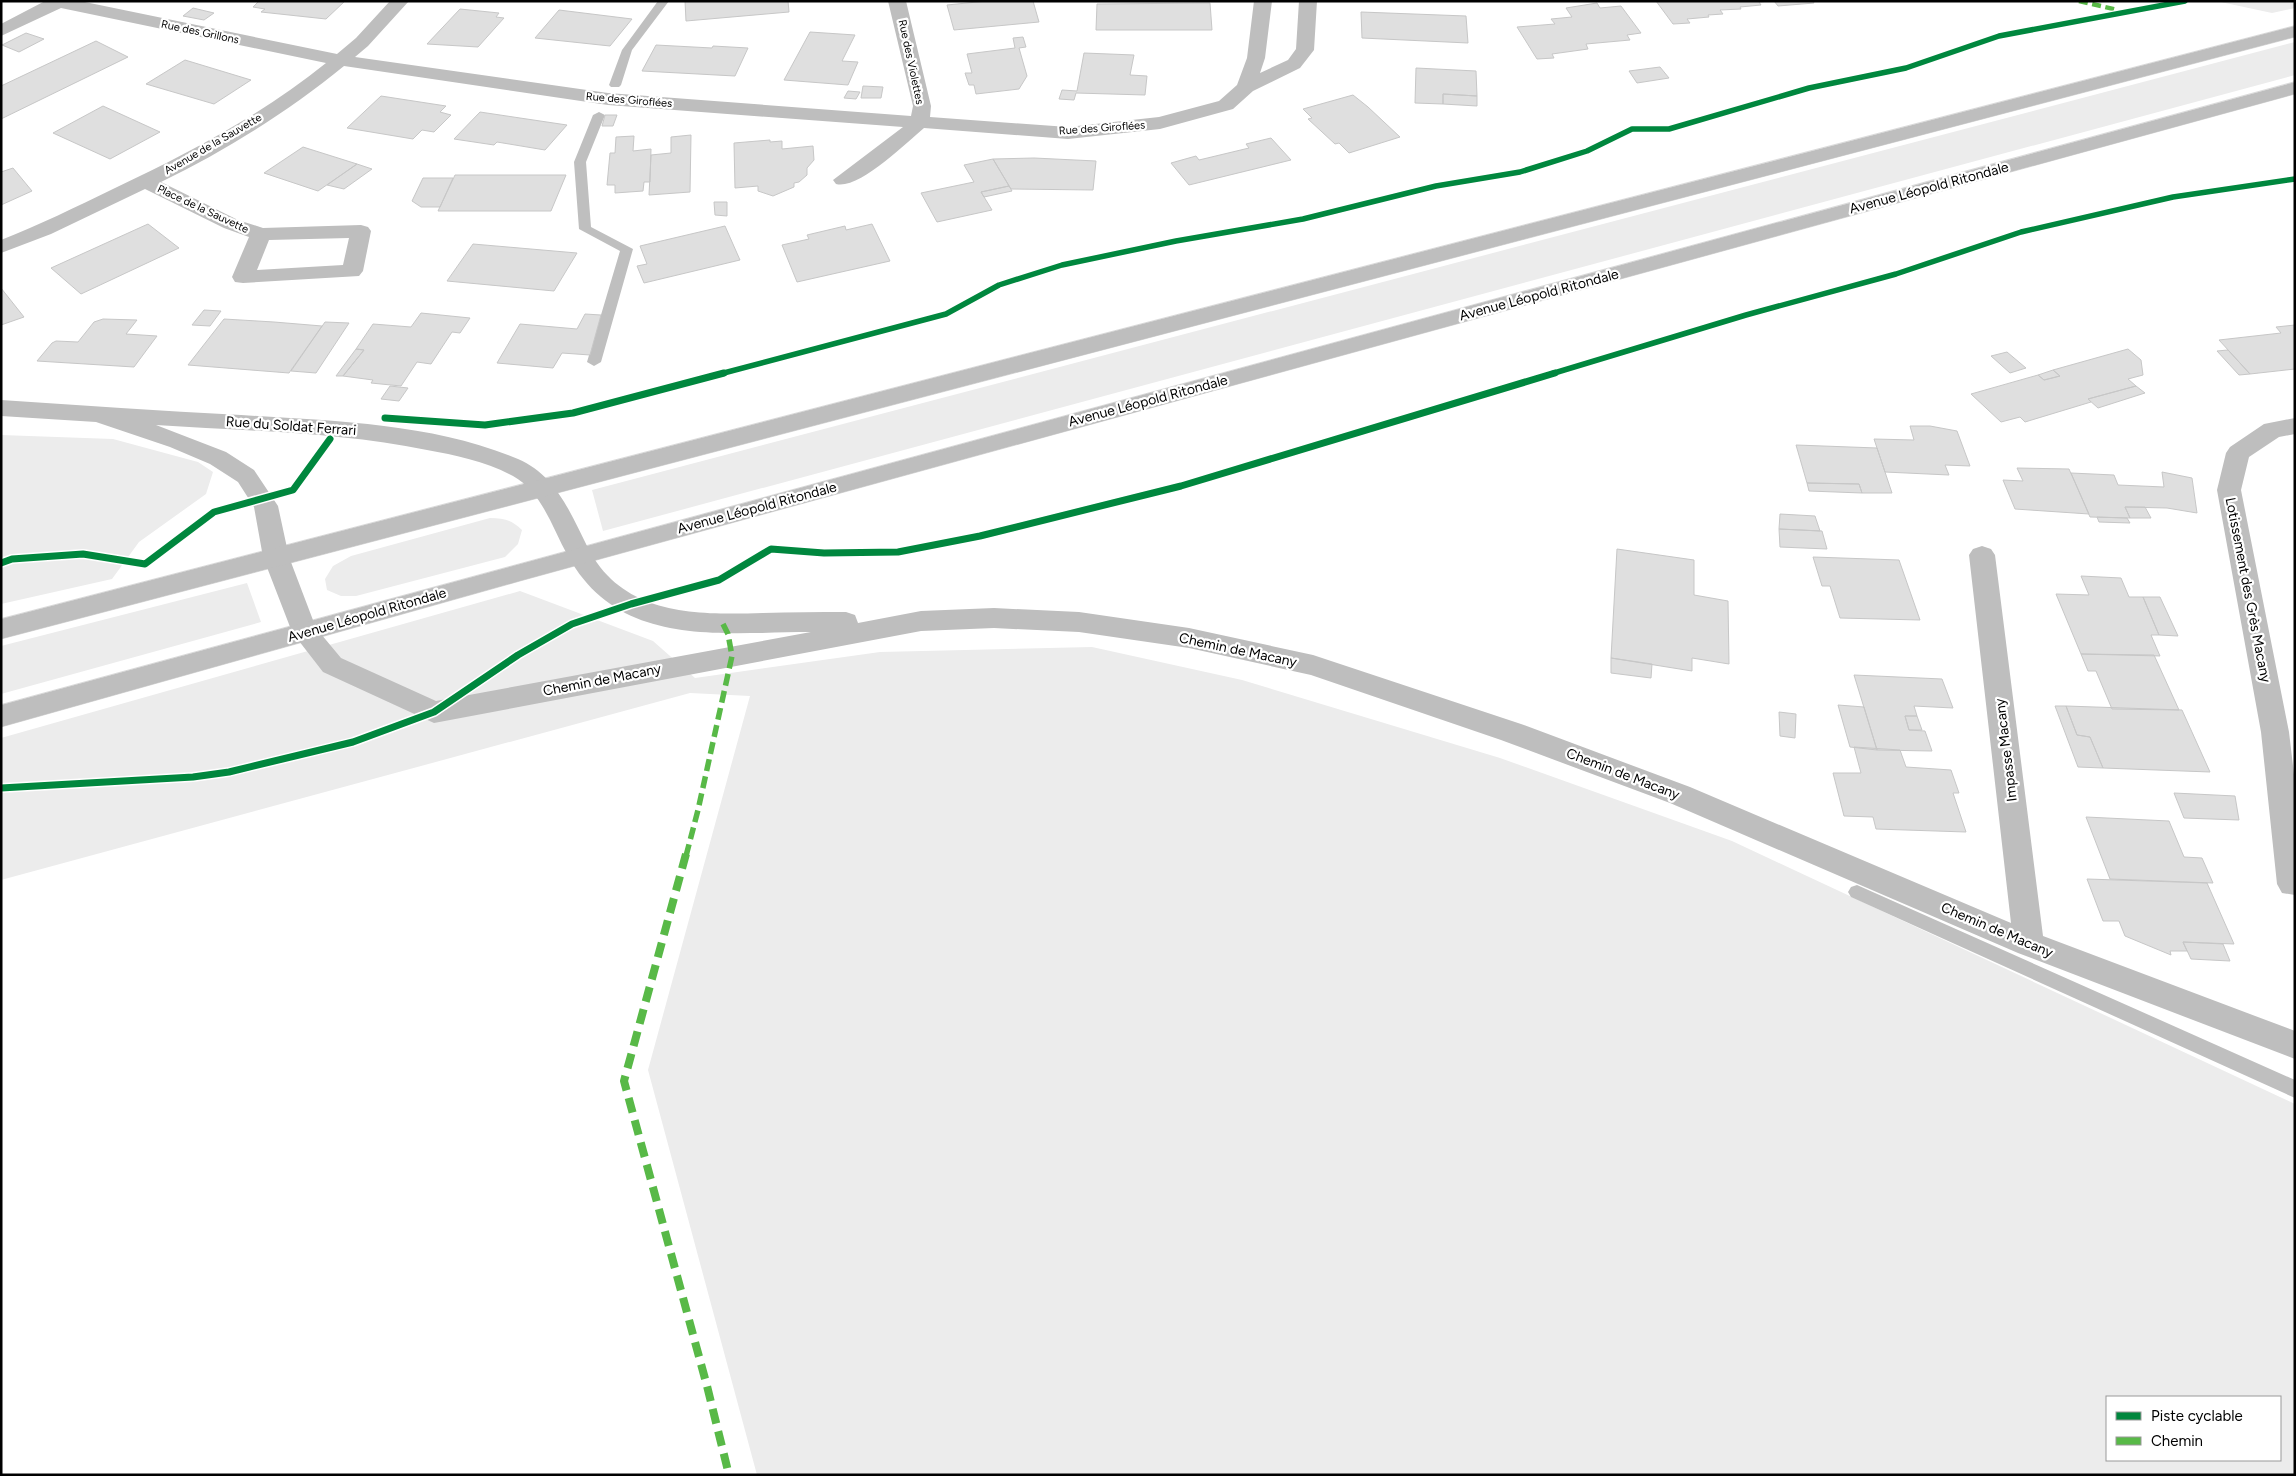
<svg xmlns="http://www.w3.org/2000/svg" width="2296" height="1476" viewBox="0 0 2296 1476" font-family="Figtree,sans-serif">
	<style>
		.green { fill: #ececec; fill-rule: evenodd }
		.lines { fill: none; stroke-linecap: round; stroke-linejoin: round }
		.stream { fill: #bfbfbf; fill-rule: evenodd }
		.building { fill: #dfdfdf; stroke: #c7c7c7 }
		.highway-casing { stroke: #dbdbdb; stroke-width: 1 }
		.minor { fill: #bebebe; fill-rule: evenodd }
		.highway { fill: #bebebe; fill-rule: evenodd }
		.quiet-far2 { stroke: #58b947; stroke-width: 4.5; stroke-dasharray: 9 4.5; stroke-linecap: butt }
		.quiet-far1 { stroke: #58b947; stroke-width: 5.5; stroke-dasharray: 12 5.5; stroke-linecap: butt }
		.quiet { stroke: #58b947; stroke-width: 8; stroke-dasharray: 15 8; stroke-linecap: butt }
		.cycleway-far1-casing { stroke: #fff; stroke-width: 8 }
		.cycleway-casing { stroke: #fff; stroke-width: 10 }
		.cycleway-far1 { stroke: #00873e; stroke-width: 5.5 }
		.cycleway { stroke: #00873e; stroke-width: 7 }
		.labels { text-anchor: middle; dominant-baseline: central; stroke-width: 4.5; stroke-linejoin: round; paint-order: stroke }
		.far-street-label { font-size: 11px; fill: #000; stroke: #fff }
		.street-label { font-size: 14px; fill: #000; stroke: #fff }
	</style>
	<rect width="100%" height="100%" fill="#fff"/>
	<path class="green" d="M2216 1H2295V8L2272 13Z
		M2295 42V75L603 531 592 490Z
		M1 435 113 439 198 462 213 472 206 494 139 542 112 579 1 604Z
		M490 518C504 518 512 520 522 530L518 544 505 557 356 596H341L327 590 325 579 333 566 351 556Z
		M247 583 261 622 1 694V646Z
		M520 591 653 641 695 678 880 652 1092 647 1242 680 1500 758 1732 841 2295 1104V1475H757L648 1070 750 696 690 693 1 880V738ZM2107 1397H2280V1460H2107Z"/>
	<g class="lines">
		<path class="stream" d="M658 1H669L632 50 621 85 619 87H611L609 85 622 50Z
			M599 112 605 115 586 162 591 227 633 249 601 362 594 366 587 362 620 251 579 229 574 162 593 115Z
			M1857 885 2295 1080V1098L1851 897 1848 892 1851 887Z"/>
	</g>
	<path class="building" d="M259 1H345L326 19 261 12 265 9 253 7Z
		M685 1H788L789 12 686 21Z
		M987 1H1033L1039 22 954 30 947 5Z
		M1656 1H1770L1759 2 1761 5 1740 7 1741 9 1720 10 1723 14 1708 15 1709 17 1687 19 1690 23 1673 24Z
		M1774 1H1813L1814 3 1778 6Z
		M1210 3 1212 30H1096L1097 4Z
		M1597 3 1600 8 1621 6 1641 33 1627 35 1630 40 1586 44 1588 49 1552 54 1554 58 1537 59 1517 27 1555 24 1551 19 1572 17 1566 8Z
		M193 8 214 13 204 20 183 16Z
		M460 9 499 13 496 17 504 18 478 47 427 44Z
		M559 10 632 19 610 46 535 38Z
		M1361 12 1466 16 1468 43 1362 38Z
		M810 32 855 35 842 61 858 62 848 85 784 80Z
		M26 33 44 39 19 52 2 45Z
		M1023 37 1026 47 1019 48 1027 76 1019 89 976 94 974 85H969L965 73H972L967 54 1015 48 1013 38Z
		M96 41 128 57 1 119V86Z
		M656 45 712 48 713 46 748 48 735 76 642 71Z
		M1084 53 1134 55 1130 75 1147 76 1145 95 1076 93 1074 100 1059 99 1062 90 1077 91Z
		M185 60 251 80 214 104 146 84Z
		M1660 67 1669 78 1637 83 1629 71Z
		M1416 68 1476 71 1477 96 1443 94V104L1415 103Z
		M863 86 883 87 881 98H861Z
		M848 91 860 92 856 99 844 98Z
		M1443 94 1477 96V106L1443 104Z
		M1353 95 1368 107 1400 137 1349 153 1339 143 1335 144 1308 119 1312 118 1303 109Z
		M381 96 446 106 440 112 451 115 434 132 422 130 413 139 347 128Z
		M103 106 160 132 110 159 53 133Z
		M480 112 520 118 567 125 545 150 497 142 494 145 454 139Z
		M605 115H617L613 126H602Z
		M691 135 690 192 649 195 651 155 671 153V137Z
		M634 136 633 151 651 149 650 182H644L643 191 615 193V185H607L610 153H615L616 137Z
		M1271 138 1291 160 1189 185 1171 163 1196 156 1199 160 1249 148 1246 144Z
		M770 140V142L782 141V149L813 146 814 160 807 168V175L799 182 794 183V187L773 196 758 191V186L735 188 734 143Z
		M303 147 357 164 318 191 264 173Z
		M1034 158 1096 161 1093 190 1011 189 993 159Z
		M993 159 1009 186 981 192 992 210 937 222 921 193 974 182 964 165Z
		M357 164 372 169 344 189 327 185Z
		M13 168 32 191 1 205V172Z
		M455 175H566L551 211H438Z
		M423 178H453L440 207H421L412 201Z
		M1009 186 1012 191 984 197 981 192Z
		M714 202H727V216L715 215Z
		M148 224 179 248 81 294 51 268Z
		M872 224 890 261 797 282 782 245 809 239 807 235 845 226 846 230Z
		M725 226 740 260 644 283 637 266 647 264 640 246Z
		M473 244 577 253 554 291 447 281Z
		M1 288 24 317 1 325Z
		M204 310 221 311 210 326 192 325Z
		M421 313 470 318 460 333 452 332 431 364 417 362 401 386 371 383 373 380 343 376 364 350 356 349 373 324 411 327Z
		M585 314 601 315 590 355 562 353 553 368 497 363 520 324 577 329Z
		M103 319 137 320 126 334 157 336 134 367 37 361 52 343 56 341 78 342 94 322Z
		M224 319 274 322 322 326 289 373 188 365Z
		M325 322 349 323 316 373 291 371Z
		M2295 325V369L2250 374 2219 340 2281 333 2276 327Z
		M356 349 364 350 343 376H336Z
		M2128 349 2141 360 2143 375 2128 379 2136 386 2088 399 2091 402 2025 422 2020 417 2001 422 1971 394 2038 375 2044 380 2060 376 2053 370Z
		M2228 350 2250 374 2239 375 2217 351Z
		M2007 352 2026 368 2010 373 1991 356Z
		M2053 370 2060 376 2044 380 2038 375Z
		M390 386 408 388 399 401 381 399Z
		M2136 386 2145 393 2098 408 2088 399Z
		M1910 426H1930L1957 431 1970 466 1945 465 1949 475 1885 472 1874 439 1914 440Z
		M1796 445 1877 448 1892 493H1862L1859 484 1807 483Z
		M2017 468 2069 469 2089 514 2015 509 2003 480 2023 481Z
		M2162 472 2192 478 2197 513 2167 508 2125 507 2130 518 2090 517 2071 473 2114 475 2118 485 2164 487Z
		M1807 483 1859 484 1862 493 1809 491Z
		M2125 507H2145L2151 518H2130Z
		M1780 514 1815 516 1820 531 1779 529Z
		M2097 517 2127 518 2130 523 2099 522Z
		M1779 529 1822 531 1827 549 1780 547Z
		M1617 549 1694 560V595L1728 601 1729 664 1692 658V671L1611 658Z
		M1813 557 1899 560 1920 620 1840 618 1830 586H1822Z
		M2081 576 2121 578 2129 597H2143L2159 635H2151L2160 656 2081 654 2056 594 2089 595Z
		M2143 597H2160L2178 636 2159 635Z
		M2081 654 2154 655 2179 710 2112 709 2096 671H2088Z
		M1611 658 1652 664 1651 678 1611 673Z
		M1854 675 1942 679 1953 708 1914 706 1917 716H1905L1909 730 1925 731 1932 751 1877 750Z
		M1838 705 1864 707 1877 750 1850 747Z
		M2055 706H2066L2077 735 2090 737 2103 768 2078 767Z
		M2066 706 2182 710 2210 772 2103 768 2090 737 2077 735Z
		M1779 712 1796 714 1795 738 1780 736Z
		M1905 716H1917L1922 730H1909Z
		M1854 747 1900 750 1906 767 1951 770 1959 793H1953L1966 832 1876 829 1873 817 1844 816 1833 773H1861Z
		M2174 793 2235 796 2239 820 2184 818Z
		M2086 817 2169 821 2184 857 2202 858 2213 883 2110 879Z
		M2087 879 2207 883 2234 944 2183 942 2187 951H2170L2171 955 2125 936 2119 921H2103Z
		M2183 942 2223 944 2230 961 2191 959Z"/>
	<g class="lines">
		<g class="highway-casing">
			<path id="highway" d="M2295 26V37L1 639V619Z
				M2295 82V94L520 581 1 727V705Z"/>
		</g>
		<path class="minor" d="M45 1H80L337 54 356 38 390 1H409L368 46 355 57 608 93 911 116 913 106 888 1H906L931 106 930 117 1068 127 1159 117 1219 101 1237 85 1247 58 1254 1H1272L1265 58 1260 73 1288 60 1296 49 1299 1H1317L1314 50 1300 68 1253 91 1233 109 1160 129 1068 139 924 128C906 143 859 190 836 184L833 180 903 127 608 105 344 66C289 111 225 151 161 182L238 220 263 228 361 225 368 227 371 231 363 271 359 276 243 283 235 282 232 277 249 237 224 228 145 189 51 234 1 253V240C39 225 76 207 113 189 187 154 262 115 326 63L61 8 1 36V24ZM349 238 343 265 257 270 269 240Z
			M1 400C81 405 161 411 241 415 333 421 432 423 518 459 556 475 571 514 588 548 623 616 697 615 763 613 791 612 818 612 846 612L855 615 858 623 921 611 994 608 1079 612 1189 628 1313 655 1521 724 1690 787 2011 923 1969 555 1973 549 1982 546 1991 549 1995 555 2043 936 2295 1031V1059L2018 953 1670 803 1501 740 1311 675 1189 648 1079 632 994 628 921 631 434 723 323 672 292 632 263 557 254 507 238 482 210 464 170 447 96 422 1 416ZM156 425C246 431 338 432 427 450 456 455 487 462 513 476 543 493 552 528 568 556 619 649 722 632 811 632L436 701 341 658 316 628 289 557 278 506 254 470 226 452Z
			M2295 418V434L2279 437 2249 457 2241 490 2289 732 2295 783V895L2282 893 2277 884 2261 732 2217 490 2226 453 2230 447 2264 424Z"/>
		<use href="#highway" class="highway"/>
		<path class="quiet-far2" d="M2079 1 2118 10"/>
		<path class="quiet-far1" d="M686 856 698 810 732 656 728 634 723 624"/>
		<path class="quiet" d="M686 854 624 1081 707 1386 729 1475"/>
		<g class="cycleway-far1-casing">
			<path id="cycleway-far1" d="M720 374 946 314 999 285 1062 265 1176 241 1303 219 1436 186 1520 172 1587 151 1632 129H1669L1809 88 1906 68 1999 36 2185 1
				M1551 374 1746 315 1896 274 2021 232 2173 197 2295 179"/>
		</g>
		<g class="cycleway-casing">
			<path id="cycleway" d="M385 418 485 425 573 413 724 373
				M1 563 12 559 83 554 145 564 214 512 293 490 330 439
				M1 788 193 777 229 772 353 742 434 712 518 655 572 624 631 604 719 580 771 549 824 553 898 552 980 536 1181 486 1555 373"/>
		</g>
		<use href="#cycleway-far1" class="cycleway-far1"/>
		<use href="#cycleway" class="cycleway"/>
	</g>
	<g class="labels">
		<g class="far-street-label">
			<text transform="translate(200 32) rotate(12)">Rue des Grillons</text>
			<text transform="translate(911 62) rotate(78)">Rue des Violettes</text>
			<text transform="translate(629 100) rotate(5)">Rue des Giroflées</text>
			<text transform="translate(1102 128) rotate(-4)">Rue des Giroflées</text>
			<text transform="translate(213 144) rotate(-30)">Avenue de la Sauvette</text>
			<text transform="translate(203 209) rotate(25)">Place de la Sauvette</text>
		</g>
		<g class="street-label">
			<text transform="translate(1929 188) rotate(-15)">Avenue Léopold Ritondale</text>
			<text transform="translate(1539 295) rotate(-15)">Avenue Léopold Ritondale</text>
			<text transform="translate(1148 401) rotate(-15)">Avenue Léopold Ritondale</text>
			<text transform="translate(291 426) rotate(4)">Rue du Soldat Ferrari</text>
			<text transform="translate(757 508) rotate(-15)">Avenue Léopold Ritondale</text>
			<text transform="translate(2248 590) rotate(79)">Lotissement des Grès Macany</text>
			<text transform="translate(367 615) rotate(-16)">Avenue Léopold Ritondale</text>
			<text transform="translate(1238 650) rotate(12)">Chemin de Macany</text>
			<text transform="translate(602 680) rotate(-11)">Chemin de Macany</text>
			<text transform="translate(2006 750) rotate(-97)">Impasse Macany</text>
			<text transform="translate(1623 774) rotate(21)">Chemin de Macany</text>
			<text transform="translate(1997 930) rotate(23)">Chemin de Macany</text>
		</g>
	</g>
	<rect width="2296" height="1476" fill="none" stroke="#000000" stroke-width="5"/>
	<rect x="2106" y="1396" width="175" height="65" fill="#ffffff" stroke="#999999"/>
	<rect x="2116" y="1412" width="25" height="8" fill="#00873e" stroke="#999999"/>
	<text x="2151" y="1421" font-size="15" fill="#000000">Piste cyclable</text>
	<rect x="2116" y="1437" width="25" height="8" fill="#58b947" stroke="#999999"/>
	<text x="2151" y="1446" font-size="15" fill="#000000">Chemin</text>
</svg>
